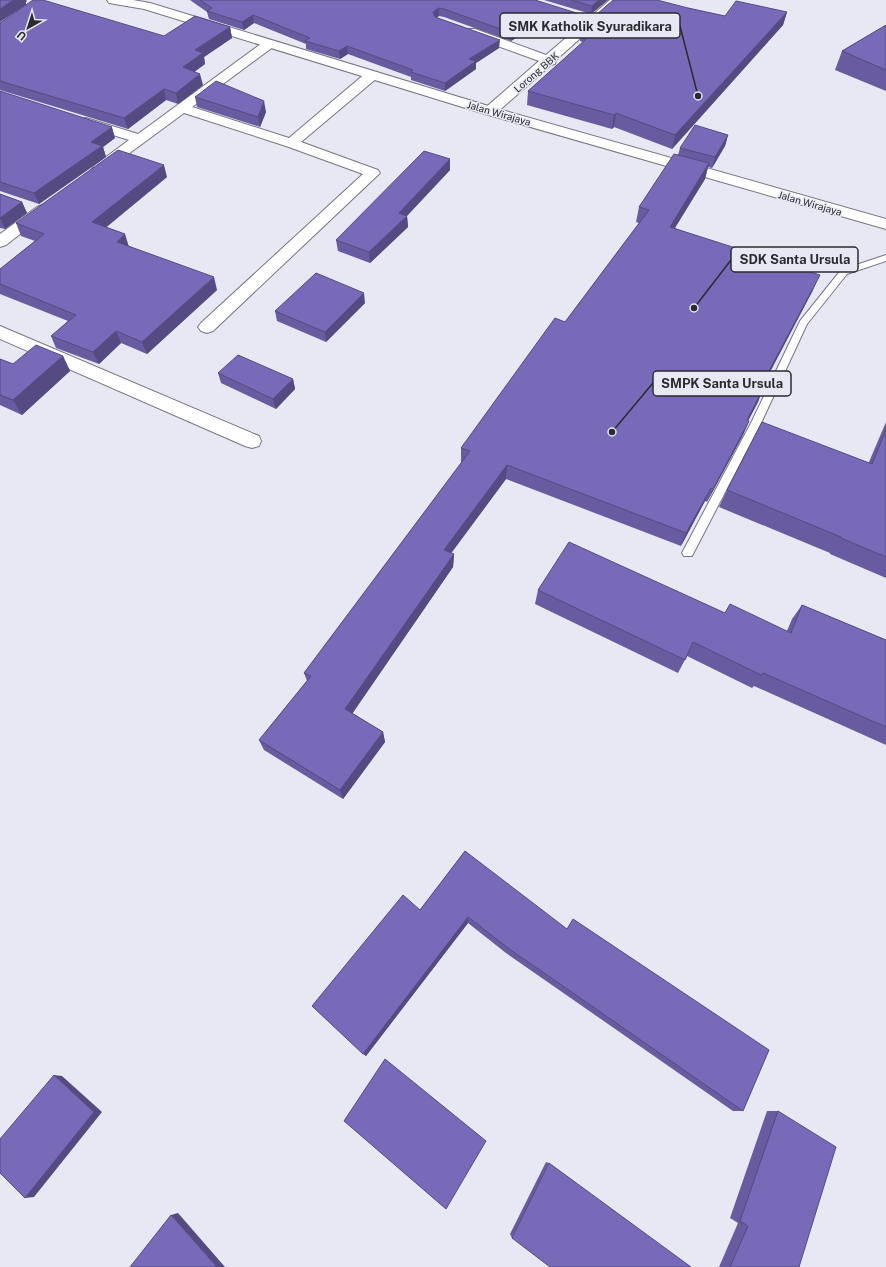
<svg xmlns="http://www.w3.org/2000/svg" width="886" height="1267" viewBox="0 0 886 1267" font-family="'Public Sans',sans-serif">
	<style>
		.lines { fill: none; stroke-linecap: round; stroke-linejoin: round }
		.service-casing { stroke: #757680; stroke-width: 2 }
		.minor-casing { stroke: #757680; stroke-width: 2 }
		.tertiary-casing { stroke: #757680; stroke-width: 2 }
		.service { fill: #fff; fill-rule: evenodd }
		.minor { fill: #fff; fill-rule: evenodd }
		.tertiary { fill: #fff; fill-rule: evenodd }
		.wall { fill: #685b9f }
		.shaded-wall { fill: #554a82 }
		.building { fill: #796ab9; stroke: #554a82 }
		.labels { text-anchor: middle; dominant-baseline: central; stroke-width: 3; stroke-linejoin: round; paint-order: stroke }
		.far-street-label { font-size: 10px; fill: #2a2b2f; stroke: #e7e8f4 }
		.leader { fill: none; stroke: #2a2b2f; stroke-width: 1.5 }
		.callout-dot { fill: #2a2b2f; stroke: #e7e8f4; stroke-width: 1.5 }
		.callout { fill: #e7e8f4; stroke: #2a2b2f; stroke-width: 1.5 }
		.callout-label { font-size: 13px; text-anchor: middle; font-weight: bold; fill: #2a2b2f }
	</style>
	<rect width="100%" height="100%" fill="#e7e8f4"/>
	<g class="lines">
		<g class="service-casing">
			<path id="service" d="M886 255V261L847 274 807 324 762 421 692 556H684L682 553 752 421 800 321 841 270Z"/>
		</g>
		<g class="minor-casing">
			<path id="minor" d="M610 0H623L556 60 555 64 551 65 495 114H485L483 111 485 108 539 61 467 35 465 32 467 29H475L546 55Z
				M269 40 273 41 275 44 273 47 192 107 289 138 367 72H377L379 75 377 78 301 142 378 170 380 173 213 331 207 333 201 331 198 327 201 323 363 174 286 146 184 113 104 172H94L92 169 94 166 129 140 81 125 79 122 81 119 86 118 138 134 265 41Z
				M42 205 47 207 50 210 47 213 6 245 0 247V234L37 207Z
				M0 326 259 436 261 441 259 446 252 448 245 446 0 339Z"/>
		</g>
		<g class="tertiary-casing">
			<path id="tertiary" d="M107 0H133L150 3 495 108 886 219V229L485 114 144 9 109 3Z"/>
		</g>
		<use href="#service" class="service"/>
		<use href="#minor" class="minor"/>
		<use href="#tertiary" class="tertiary"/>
	</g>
	<path class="wall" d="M190 0H535L582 23 566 36 537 25 511 41 444 17 439 16 436 18 499 48 476 63V69L445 91 411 80V77L348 54 340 59 306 49V44L254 23 244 30 209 19 207 12Z
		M544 0H608L591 14Z
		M688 8 725 16 787 12 783 25 672 149 614 127 612 129 527 105 528 91 583 42 580 41 581 28Z
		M0 23 164 36 230 27 232 38 204 57 205 64 194 72 203 85 178 104 166 100 128 129 0 90Z
		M886 25V91L835 70 842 51Z
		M0 91 115 138 103 147 106 157 39 204 0 191Z
		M195 97 266 112 260 127 197 107Z
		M728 135 725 146 712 168 708 167 705 179 675 228 813 290 762 386 758 402 748 421H749L743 435 707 502 705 501 681 546 506 479 451 553 454 554 453 567 352 713 383 732 385 742 343 799 264 750 259 740 307 681 304 673 462 462H461V448L565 322 639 223 636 222 639 207 678 155 680 148Z
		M450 159V170L407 216 408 227 370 263 338 251 336 240Z
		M167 177 106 227 129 246 217 290 147 354 121 343 99 364 56 348 51 336 68 321 0 294V269L35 241 21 236 16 223Z
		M0 194 22 202 27 213 5 229 0 228Z
		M365 303 326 342 277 321 275 311Z
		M63 356 70 371 22 415 0 405V359L13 364Z
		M218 373 293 379 295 389 276 409 221 383Z
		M886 422V578L830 554V553L719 507 727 490 869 462Z
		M538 590 725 613 787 631 792 619 802 605 886 640V745L754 686 752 688 687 656 678 673 535 604Z
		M465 851 743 1111H733L506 953 468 923 366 1056 312 1006 420 910Z
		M767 1111H778L799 1267H719L738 1223 730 1218Z
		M546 1162 549 1163 512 1238 510 1234Z"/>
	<path class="shaded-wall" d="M13 0H26L27 1 26 2V5L0 22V9Z
		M599 0H608L591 14 592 6Z
		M439 8V16L433 20V12Z
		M787 12 783 25 672 149 675 135Z
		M253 15 254 23 244 30 242 22Z
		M583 15 582 23 566 36 567 28Z
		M538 17 537 25 511 41 512 33Z
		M230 27 232 38 204 57 205 64 186 78 183 67 195 50Z
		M500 40 499 48 476 63V69L445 91V83L469 59Z
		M347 46 348 54 340 59 339 51Z
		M200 74 203 85 178 104 176 93Z
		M164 89 166 100 128 129 124 118Z
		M264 101 266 112 260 127 258 117Z
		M616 113 614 127 612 129 614 115Z
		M112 127 115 138 103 147 106 157 39 204 34 193 91 142Z
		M728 135 725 146 712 168 715 157Z
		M450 159V170L402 221 407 216 408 227 370 263 369 252 399 213Z
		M709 163 705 179 666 242 670 227Z
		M164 165 167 177 97 235 92 222Z
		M22 202 27 213 5 229 0 218Z
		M125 234 129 247 117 242Z
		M820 275 813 290 755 401 761 386Z
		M214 277 217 290 147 354 142 342Z
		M364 293 365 303 326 342 325 332Z
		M116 331 121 343 99 364 93 352Z
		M63 356 70 371 22 415 13 400Z
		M293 379 295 389 276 409 273 399Z
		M764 387 758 402 741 434 747 420Z
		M749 421 743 435 707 502 713 489Z
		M507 465 506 479 444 563V550Z
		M711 488 705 501 681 546 686 533Z
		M454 554 453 567 348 720 345 709Z
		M383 732 385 742 343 799 340 790Z
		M468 917V923L366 1056 363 1054Z
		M54 1075 62 1076 102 1112 34 1197 25 1198Z
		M178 1213 225 1267H217L171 1215Z"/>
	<path class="building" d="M0 0H13L0 9Z
		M33 0H43L164 36 195 16 230 27 195 50 203 53 183 67 200 74 176 93 164 89 124 118 0 81V23Z
		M200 0H535L583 15 567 28 538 17 512 33 444 9 439 8 433 12 435 17 500 40 469 59 476 61 445 83 411 72 413 70 347 46 339 51 305 41 310 38 253 15 242 22 207 11 212 8Z
		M571 0H599L592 6Z
		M613 0H657L688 8 725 16 736 1 787 12 675 135 616 113 614 115 528 91 594 32 581 28Z
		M886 25V70L842 51Z
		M216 81 264 101 258 117 195 97Z
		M0 91 112 127 91 142 102 146 34 193 0 182Z
		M695 125 728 135 715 157 680 148Z
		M118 150 164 165 92 222 125 234 117 242 214 277 142 342 116 331 93 352 51 336 76 315 0 284V269L44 234 16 223Z
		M424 151 450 159 399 213 407 216 369 252 336 240Z
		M674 154 709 163 670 227 820 275 761 386 764 387 747 420 749 421 713 489 711 488 686 533 507 465 444 550 454 554 345 709 383 732 340 790 259 740 311 676 304 673 470 451 461 448 555 318 565 322 649 210 639 207Z
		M0 194 22 202 0 218Z
		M316 273 364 293 325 332 275 311Z
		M36 345 63 356 13 400 0 395V359L13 364Z
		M238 355 293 379 273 399 218 373Z
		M762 422 872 464 886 430V557L841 538V537L727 490Z
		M569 542 725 613 730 604 791 633 802 605 886 640V727L763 673 761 675 693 642 685 660 538 590Z
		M465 851 567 929 573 919 769 1050 743 1111 508 948 468 917 363 1054 312 1006 403 895 420 910Z
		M385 1059 486 1141 446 1209 344 1121Z
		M54 1075 94 1112 25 1198 0 1173V1139Z
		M778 1111 836 1147 799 1267H730L748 1226 740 1221Z
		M549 1163 691 1267H550L512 1238Z
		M171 1215 217 1267H130Z"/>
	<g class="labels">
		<g class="far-street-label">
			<text transform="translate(536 72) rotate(-41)">Lorong BBK</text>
			<text transform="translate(499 113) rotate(16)">Jalan Wirajaya</text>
			<text transform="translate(810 203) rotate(16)">Jalan Wirajaya</text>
		</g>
	</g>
	<path class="leader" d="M698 96L680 26M694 308L731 260M612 432L653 383"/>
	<g class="callout-dot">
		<circle cx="698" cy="96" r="4"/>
		<circle cx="694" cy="308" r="4"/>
		<circle cx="612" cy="432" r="4"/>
	</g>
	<g class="callout">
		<rect x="500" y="13" width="180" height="25" rx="4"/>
		<rect x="731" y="247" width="127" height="25" rx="4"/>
		<rect x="653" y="371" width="138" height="25" rx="4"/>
	</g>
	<g class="callout-label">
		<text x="590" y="31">SMK Katholik Syuradikara</text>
		<text x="795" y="264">SDK Santa Ursula</text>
		<text x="722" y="388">SMPK Santa Ursula</text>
	</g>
	<g transform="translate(28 28) rotate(219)" stroke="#e7e8f4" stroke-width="3" paint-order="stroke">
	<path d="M0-3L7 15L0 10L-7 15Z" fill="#2a2b2f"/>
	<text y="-6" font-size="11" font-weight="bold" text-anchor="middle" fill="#2a2b2f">U</text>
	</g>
</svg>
